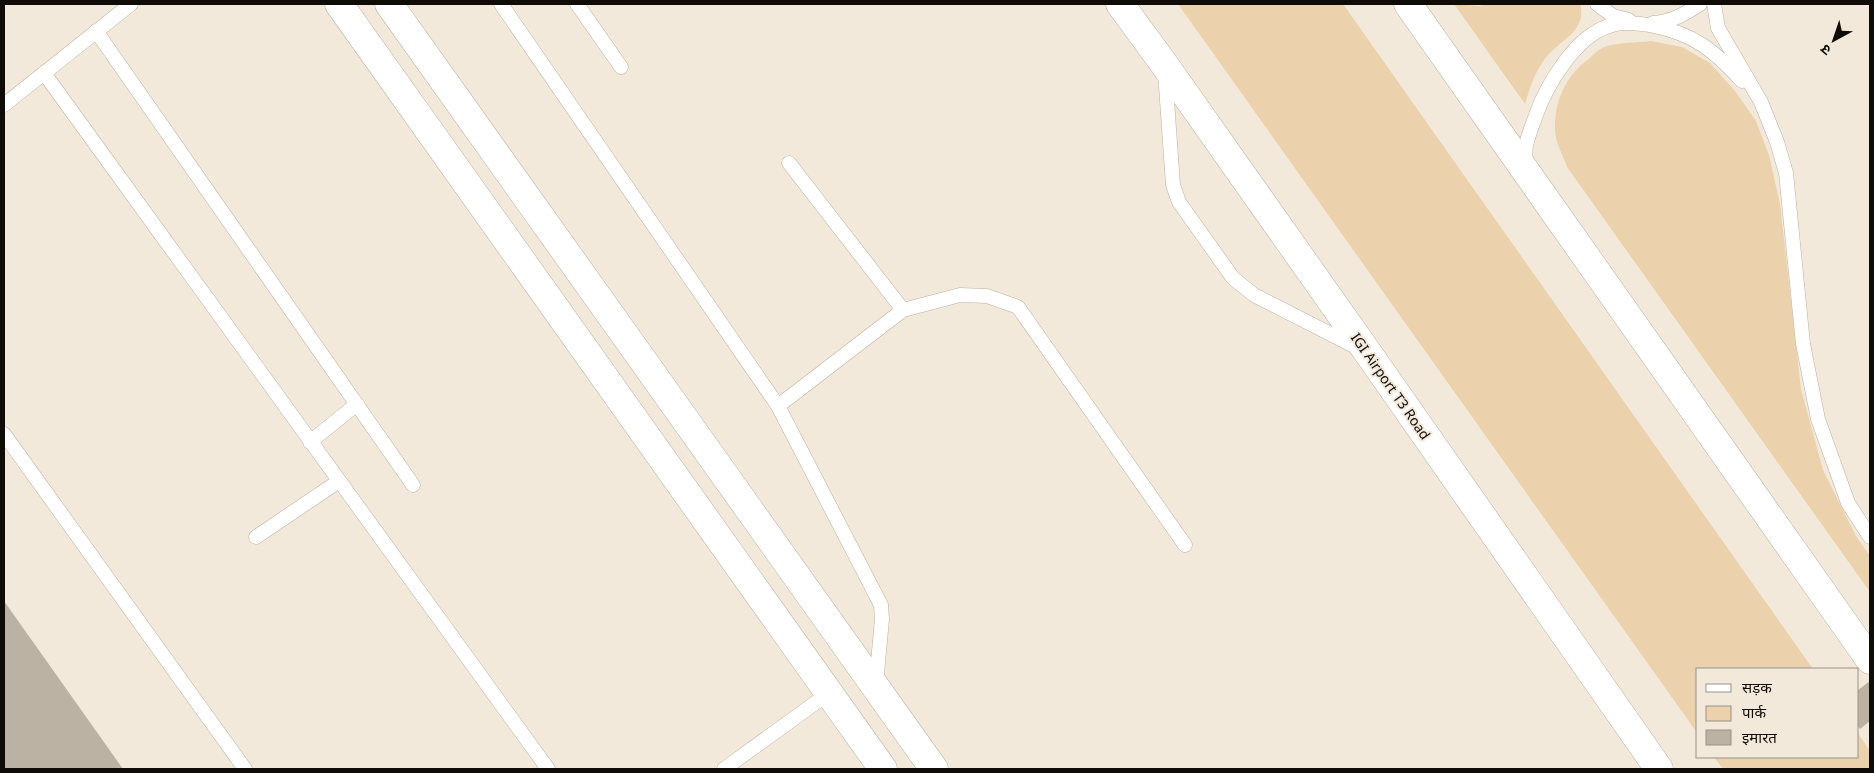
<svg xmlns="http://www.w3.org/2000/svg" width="1874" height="773" viewBox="0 0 1874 773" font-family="'Noto Sans','Noto Sans Devanagari',sans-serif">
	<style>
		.green { fill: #ebd1ac }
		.building { fill: #bbb2a4 }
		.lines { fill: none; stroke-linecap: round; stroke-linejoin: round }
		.service-casing { stroke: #b9b0a2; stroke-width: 15 }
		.secondary-casing { stroke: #b9b0a2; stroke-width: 29 }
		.service { stroke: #fff; stroke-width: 14 }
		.secondary { stroke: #fff; stroke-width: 28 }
		.labels { text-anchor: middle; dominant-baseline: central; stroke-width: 4; stroke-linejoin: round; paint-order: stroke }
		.street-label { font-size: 14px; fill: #0f0c08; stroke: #f3e9db }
	</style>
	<rect width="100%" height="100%" fill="#f3e9db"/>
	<path class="green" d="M1178 4H1343L1813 669H1698V734Z
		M1454 4 1479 6 1489 4H1580C1588 32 1557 41 1544 60 1534 74 1530 88 1525 104Z
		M1651 41 1682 47 1710 63 1735 91 1756 121 1769 155 1780 204 1801 389 1823 470 1856 536 1870 556V592L1567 167C1563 155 1556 144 1555 131 1554 101 1566 75 1590 58 1593 55 1598 50 1602 48 1616 42 1636 43 1651 41Z
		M1858 733 1870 751V769H1723L1714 757H1858Z"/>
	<path class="building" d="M4 601 123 769H4Z
		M1870 681V721L1860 729 1858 726V690Z"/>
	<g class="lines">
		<g class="service-casing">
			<path id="service" d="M501 4 778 406 881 605 882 619 876 684
				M577 4 621 67
				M1597 4 1613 16 1629 20
				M1714 4 1718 28 1761 102 1777 142 1786 173 1803 344 1818 419 1848 503 1870 537
				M1653 23C1671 22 1685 14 1700 4
				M96 31 413 485
				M1165 72 1173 185 1179 202 1233 278 1254 295 1358 348
				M44 73 548 769
				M4 105 131 4
				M789 163 903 310
				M1527 166C1521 149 1531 130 1536 115 1547 84 1576 36 1609 26 1623 21 1639 23 1654 26 1694 34 1715 51 1742 81
				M778 406 903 310 960 295 987 296 1018 307 1185 545
				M4 434 245 769
				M310 442 357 404
				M256 537 339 481
				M724 769 829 693"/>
		</g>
		<g class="secondary-casing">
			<path id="secondary" d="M339 4 883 769
				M389 4 934 769
				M1120 4 1164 64 1368 353 1659 769
				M1408 4 1870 660"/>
		</g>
		<use href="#service" class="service"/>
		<use href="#secondary" class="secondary"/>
	</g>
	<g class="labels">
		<g class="street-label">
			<text transform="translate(1391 386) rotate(55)">IGI Airport T3 Road</text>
		</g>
	</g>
	<rect width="1874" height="773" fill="none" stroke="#0f0c08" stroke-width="10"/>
	<rect x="1696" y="668" width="162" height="90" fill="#f3e9db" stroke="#989187"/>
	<rect x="1706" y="684" width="25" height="8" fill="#ffffff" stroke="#989187"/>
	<text x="1742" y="693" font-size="15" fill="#0f0c08">सड़क</text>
	<rect x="1706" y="706" width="25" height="15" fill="#ebd1ac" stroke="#989187"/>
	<text x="1742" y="718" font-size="15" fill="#0f0c08">पार्क</text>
	<rect x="1706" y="730" width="25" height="15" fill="#bbb2a4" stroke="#989187"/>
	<text x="1742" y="743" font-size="15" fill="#0f0c08">इमारत</text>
	<g transform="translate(1834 40) rotate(220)" stroke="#f3e9db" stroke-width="4" paint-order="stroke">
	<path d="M0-4L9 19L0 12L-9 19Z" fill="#0f0c08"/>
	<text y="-8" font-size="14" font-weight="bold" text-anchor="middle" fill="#0f0c08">उ</text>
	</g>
</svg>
